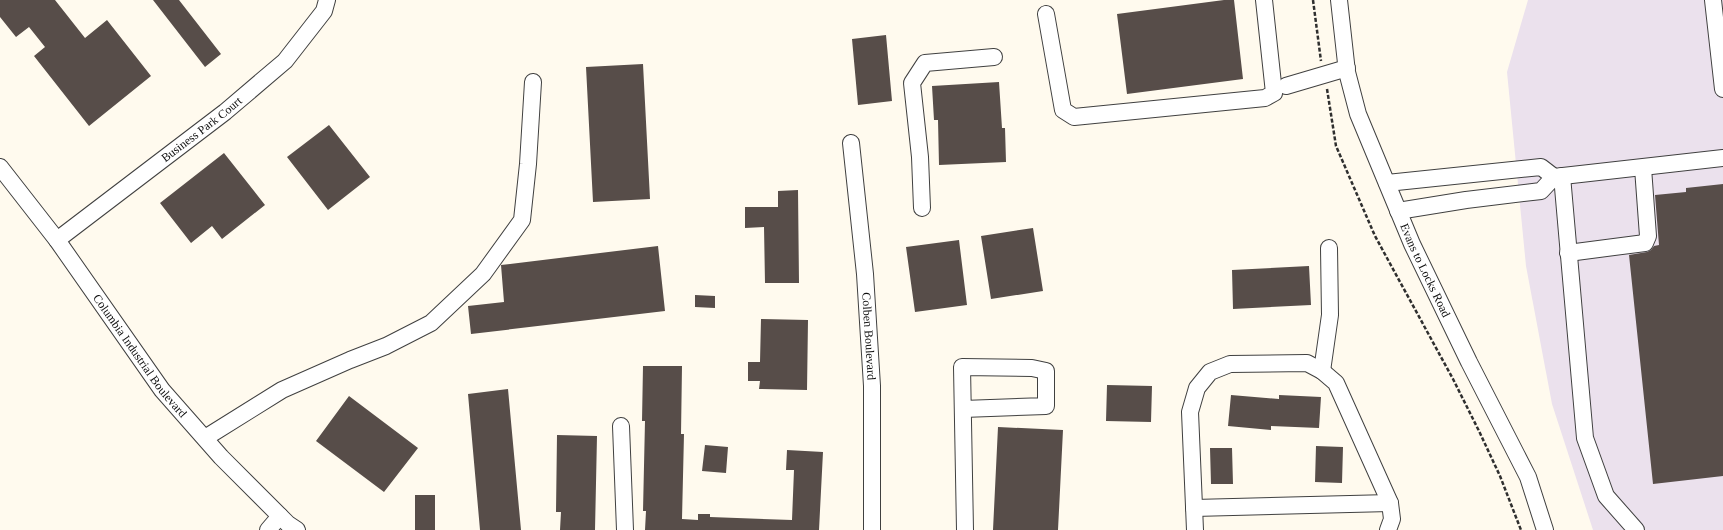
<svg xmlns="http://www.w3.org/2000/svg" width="1723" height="530" viewBox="0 0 1723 530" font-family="'Times New Roman',serif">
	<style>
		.industrial { fill: #ebe1ed }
		.building { fill: #574d49 }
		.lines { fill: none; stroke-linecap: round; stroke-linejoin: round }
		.minor-casing { stroke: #404040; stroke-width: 18 }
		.path { stroke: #2f2f2f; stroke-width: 2.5; stroke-dasharray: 4 2; stroke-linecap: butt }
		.minor { stroke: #fff; stroke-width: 16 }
		.labels { text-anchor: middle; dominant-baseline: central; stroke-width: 4; stroke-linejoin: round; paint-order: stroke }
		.street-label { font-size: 12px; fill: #0d0d0d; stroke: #fff }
	</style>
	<rect width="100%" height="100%" fill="#fffaee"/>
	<path class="industrial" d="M1528 0H1723V530H1593L1552 404 1526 266 1507 72Z"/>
	<path class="building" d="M0 0H55L85 38 107 20 151 76 89 126 34 56 45 47 29 27 16 37 0 17Z
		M153 0H179L221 54 205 67Z
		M1224 0H1234L1243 79 1127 94 1117 14Z
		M886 35 892 101 858 105 852 39Z
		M643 64 650 199 593 202 586 67Z
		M999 82 1002 128H1005L1006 162 939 165 938 120H934L932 86Z
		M329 125 370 177 328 210 287 157Z
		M224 153 265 205 222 239 212 226 191 243 160 203Z
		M1723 184V476L1653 484 1629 255 1647 252 1651 250 1654 246 1659 245 1655 195 1686 192V188Z
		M798 190 799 283H765L764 227 745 228V207H778V191Z
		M1033 228 1043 291 991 299 981 236Z
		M959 240 967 305 915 312 906 247Z
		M658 246 665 311 471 334 468 306 504 302 501 265Z
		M1309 266 1311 305 1233 309 1232 270Z
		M695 295 715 296V308L695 307Z
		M761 319 808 320 807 390 759 389 760 381H748V362H760Z
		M643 366H682L681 434H684L682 519 698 520V514H710V517L792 520 794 470H786L787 450 823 452 819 530H645L646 511H643L645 421H642Z
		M1107 385 1152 386 1151 422 1106 421Z
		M508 389 521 530H480L468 394Z
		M1231 395 1279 399V395L1321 397 1319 428 1271 426V430L1228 426Z
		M349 396 418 448 384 492 316 441Z
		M998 427 1063 430 1058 530H993Z
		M557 435 597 436 595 530H560L561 512H556Z
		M705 445 728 447 726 473 702 471Z
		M1316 446 1343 447 1342 483 1315 482Z
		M1210 448H1232L1233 484H1211Z
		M415 495H435V530H415Z"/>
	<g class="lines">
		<g class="minor-casing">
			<g id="minor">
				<path id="s1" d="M1339 0 1347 72 1358 114 1412 244 1469 362 1528 477 1545 530"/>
				<path d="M1713 0 1723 89"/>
				<path d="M1046 14 1063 110 1074 117 1265 98 1274 93 1264 0"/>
				<path d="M1286 86 1347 68"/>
				<path id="s2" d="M851 143 865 274 872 386V530"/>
				<path id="s3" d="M0 167 57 240 162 390 221 457 288 524 297 530"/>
				<path d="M1562 176 1585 438 1606 496 1636 530"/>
				<path d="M1387 183 1541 167 1554 177"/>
				<path d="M922 208 920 157 912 83 925 63 994 57"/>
				<path d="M1398 211 1466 200 1541 191 1554 177 1723 158"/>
				<path id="s4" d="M57 240 225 112 285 61 324 11 327 0"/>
				<path d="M1568 253 1645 243 1648 236 1643 168"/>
				<path d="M1322 371 1330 315 1329 248"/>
				<path d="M963 409 1046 406V371L1032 368 962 367 965 530"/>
				<path d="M621 426 625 530"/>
				<path d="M205 438 282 390 350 360 386 346 431 323 483 274 522 220 528 164 533 82"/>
				<path d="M1194 508 1390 503"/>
				<path d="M268 530 280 516"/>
				<path d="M1195 530 1190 412 1197 388 1210 372 1230 364 1307 363 1322 371 1336 383 1390 503 1392 519 1388 530"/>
			</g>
		</g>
		<path class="path" d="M1313 0 1321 61
			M1327 89 1336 146 1375 236 1453 379 1479 431 1500 476 1521 530"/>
		<use href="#minor" class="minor"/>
	</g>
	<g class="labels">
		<g class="street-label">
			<text stroke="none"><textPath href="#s4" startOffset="182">Business Park Court</textPath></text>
			<text stroke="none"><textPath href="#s1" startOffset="286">Evans to Locks Road</textPath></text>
			<text stroke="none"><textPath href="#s2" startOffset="194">Colben Boulevard</textPath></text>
			<text stroke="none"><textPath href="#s3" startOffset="235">Columbia Industrial Boulevard</textPath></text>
		</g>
	</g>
</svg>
